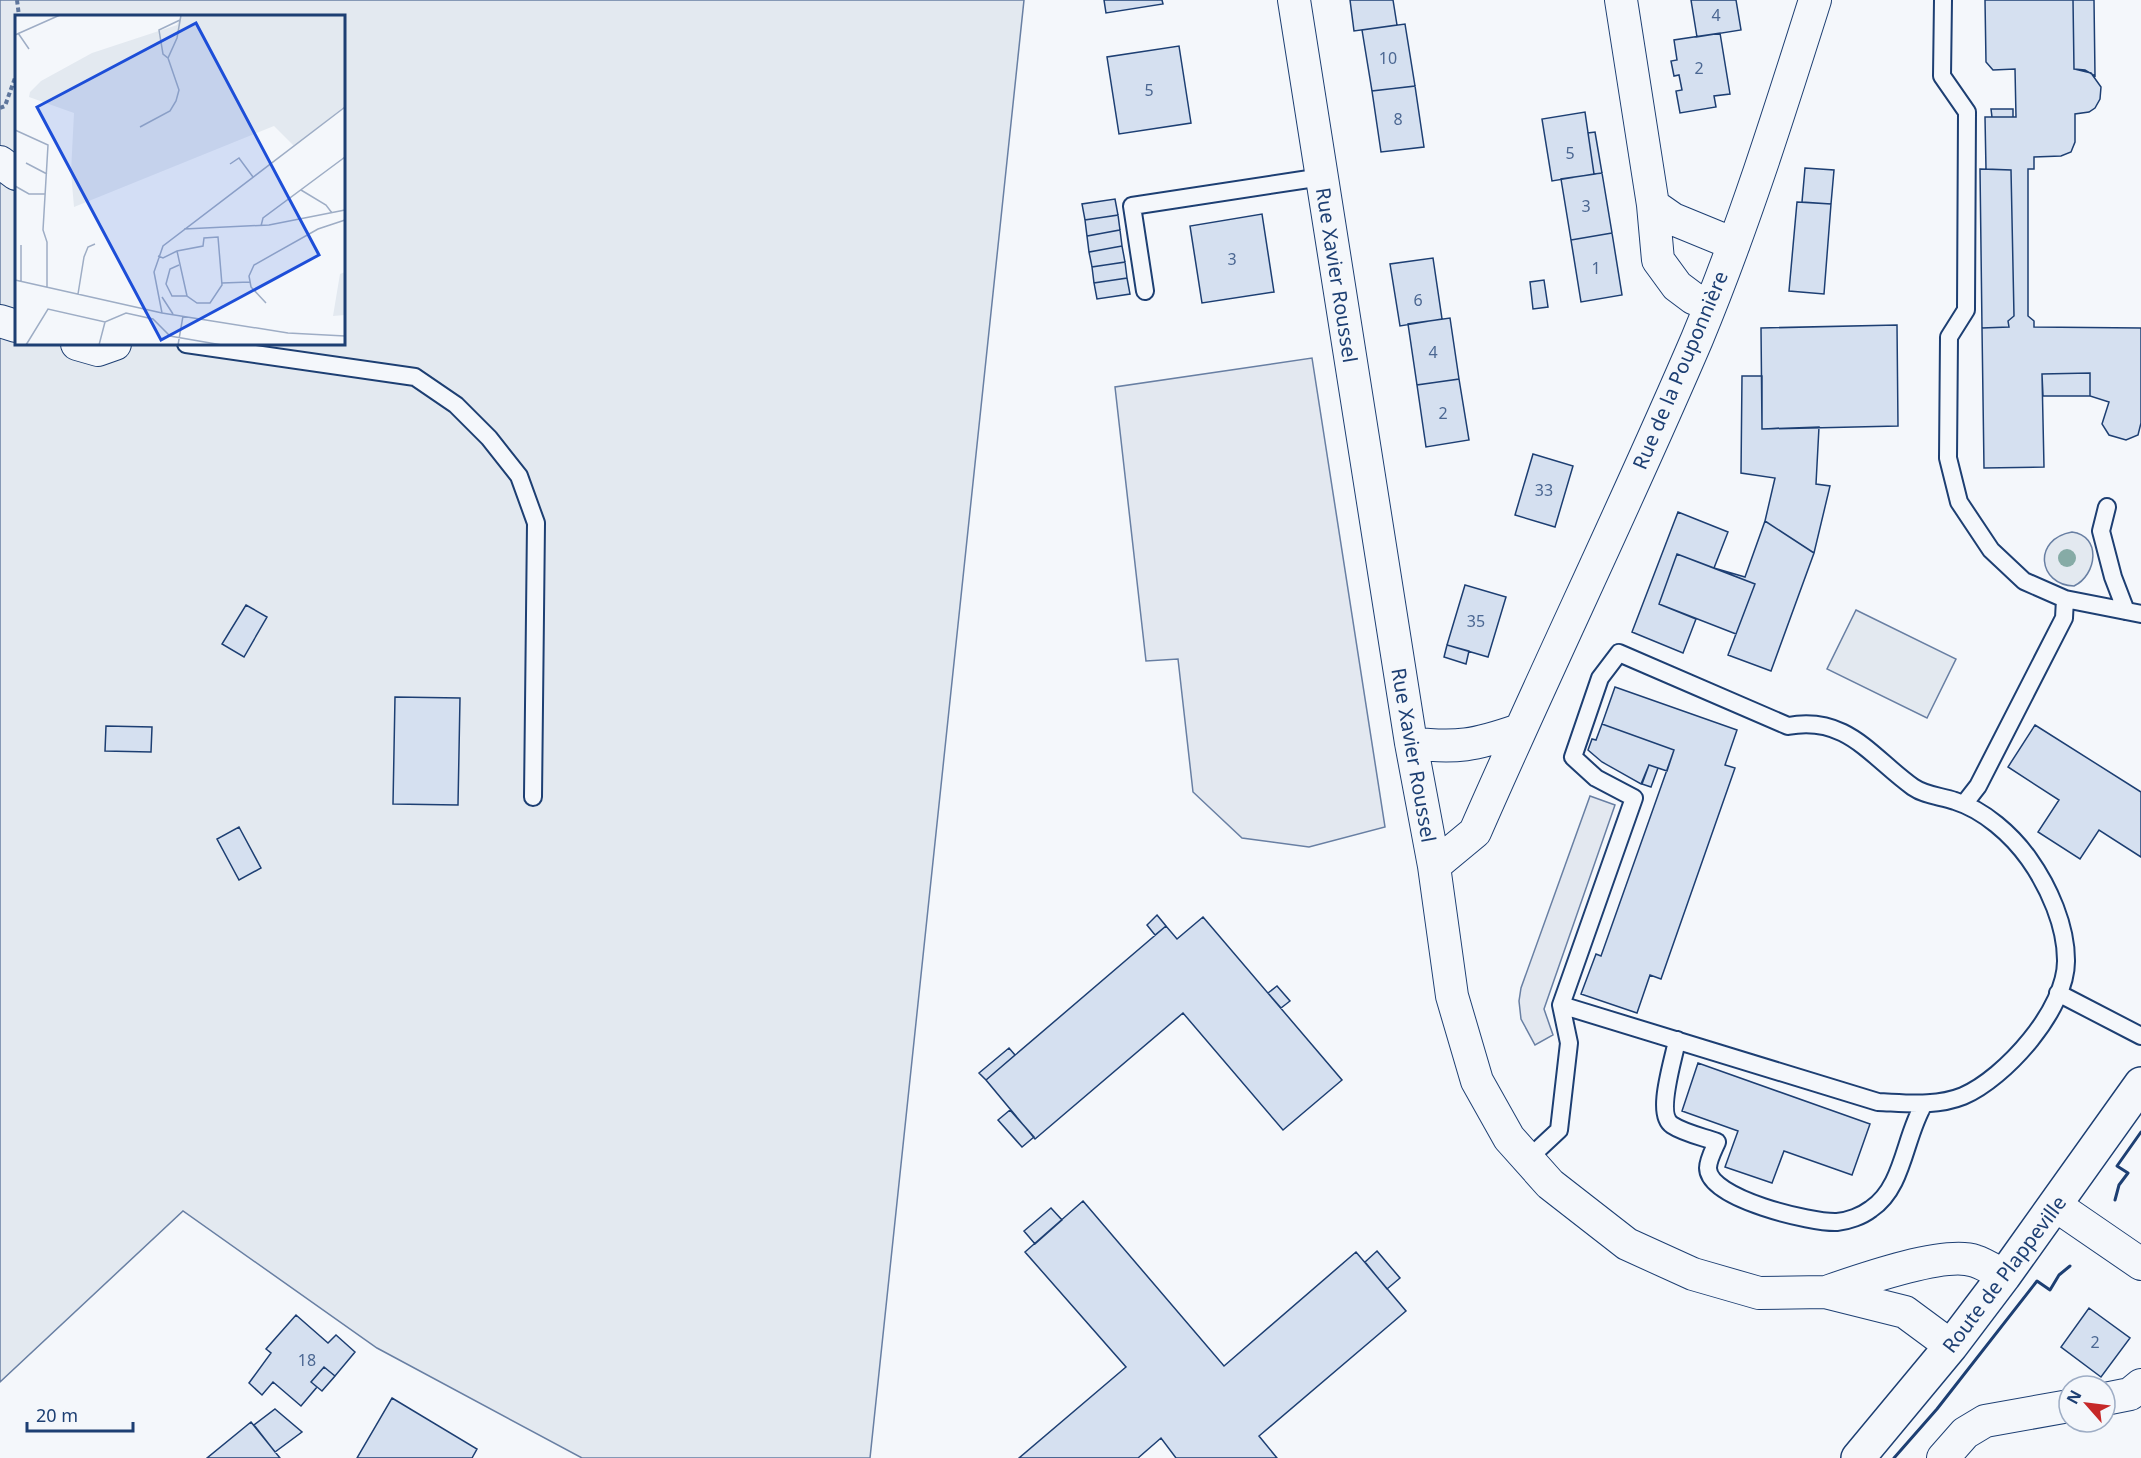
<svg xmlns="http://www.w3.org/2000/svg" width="2141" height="1458" viewBox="0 0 2141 1458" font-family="'Noto Sans',sans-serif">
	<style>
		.green { fill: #e3e9f0; stroke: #687fa3; stroke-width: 1.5; fill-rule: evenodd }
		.parking { fill: #e3e8f0; stroke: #687fa3; stroke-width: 1.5 }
		.building { fill: #d5e0f0; stroke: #1d3f73; stroke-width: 1.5 }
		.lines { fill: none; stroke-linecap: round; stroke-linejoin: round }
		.lane-casing { stroke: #1d3f73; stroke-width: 20 }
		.street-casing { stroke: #1d3f73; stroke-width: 34 }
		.secondary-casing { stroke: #1d3f73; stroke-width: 36 }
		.path { stroke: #5e769c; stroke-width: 4; stroke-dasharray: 4.5 3; stroke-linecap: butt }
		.lane { stroke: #f4f7fb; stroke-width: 16 }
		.street { stroke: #f4f7fb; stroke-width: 32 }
		.secondary { stroke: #f4f7fb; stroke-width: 33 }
		.wall { stroke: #1d3f73; stroke-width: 3 }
		.tree { fill: #86aba6 }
		.labels { text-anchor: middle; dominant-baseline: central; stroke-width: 4.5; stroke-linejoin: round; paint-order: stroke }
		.number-label { font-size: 16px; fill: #4b6792 }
		.street-label { font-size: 20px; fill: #1d3f73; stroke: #f4f7fb }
		.inset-road { fill: none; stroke: #9eadc5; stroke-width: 1.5 }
		.view { fill: #1d4ed8; fill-opacity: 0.15; stroke: #1d4ed8; stroke-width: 3 }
		.inset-edge { fill: none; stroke: #1d3f73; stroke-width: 3 }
	</style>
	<rect width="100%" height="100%" fill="#f4f7fb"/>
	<path class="green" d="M0 0H1024L870 1458H582L377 1348 183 1211 0 1382ZM16 16H344V344H16Z
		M2072 532C2102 536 2097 575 2074 586 2038 585 2032 539 2072 532Z
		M1856 610 1956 659 1927 718 1827 669Z"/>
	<path class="parking" d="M1312 358 1385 827 1309 847 1242 838 1193 792 1178 659 1146 661 1115 387Z
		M1590 796 1615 805 1544 1009 1553 1035 1535 1045 1521 1019 1519 1001 1521 988Z"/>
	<path class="building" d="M1104 0H1162L1163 4 1106 13Z
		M1350 0H1393L1397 25 1354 31Z
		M1691 0H1736L1741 30 1697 37Z
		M1985 0H2073L2074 69 2091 73 2101 87 2100 99 2095 108 2089 112 2075 114V142L2071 152 2061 156 2034 157V169H2028V316L2034 321V327L2141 328V423L2138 435 2126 440 2109 435 2102 424 2109 402 2090 396V373L2042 374 2044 467 1984 468 1982 328 2009 327 2008 321 2014 316 2011 170 1986 169 1985 117H2016L2015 69 1993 70 1986 62Z
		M2073 0H2094L2095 76 2085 70 2074 69Z
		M1405 24 1415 86 1372 91 1362 30Z
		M1720 33 1730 94 1714 96 1716 107 1680 113 1676 91 1682 90 1679 75 1674 76 1671 61 1677 60 1674 40Z
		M1179 46 1191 123 1119 134 1107 57Z
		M1415 86 1424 147 1381 152 1372 91Z
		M1991 109H2013V117H1992Z
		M1585 112 1594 174 1552 181 1542 119Z
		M1595 132 1602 173 1594 174 1588 133Z
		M1805 168 1834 170 1831 204 1802 202Z
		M1980 169 2011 170 2014 316 2008 321 2009 327 1982 328Z
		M1602 173 1612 233 1571 240 1561 179Z
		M1115 199 1118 215 1085 220 1082 204Z
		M1797 202 1831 204 1824 294 1789 291Z
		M1262 214 1274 292 1202 303 1190 226Z
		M1118 215 1120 230 1087 236 1085 220Z
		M1120 230 1122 246 1089 252 1087 236Z
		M1612 233 1622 295 1581 302 1571 240Z
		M1122 246 1125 262 1092 267 1089 252Z
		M1433 258 1442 319 1400 326 1390 264Z
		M1125 262 1127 278 1094 283 1092 267Z
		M1127 278 1130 294 1097 299 1094 283Z
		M1544 280 1548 307 1533 309 1530 282Z
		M1450 318 1459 379 1417 385 1408 324Z
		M1897 325 1898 426 1762 429 1761 328Z
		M2090 373V396H2043L2042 374Z
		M1742 376H1762V429L1819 427 1816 484 1830 486 1814 553 1765 521 1775 478 1741 473Z
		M1459 379 1469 440 1426 447 1417 385Z
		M1533 454 1573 466 1555 527 1515 515Z
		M1678 512 1728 532 1714 568 1677 554 1659 604 1696 619 1683 653 1632 632Z
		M1765 521 1814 553 1771 671 1728 655 1755 584 1714 568 1745 577Z
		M1677 554 1755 584 1736 634 1659 604Z
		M1465 585 1506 597 1488 657 1447 645Z
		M246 605 267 617 244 657 222 644Z
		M1447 645 1469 651 1466 664 1444 657Z
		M1615 687 1737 730 1725 765 1735 768 1661 979 1650 975 1637 1013 1581 994 1596 954 1601 956 1674 750 1602 724Z
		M395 697 460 698 458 805 393 804Z
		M1602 724 1674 750 1667 771 1649 765 1641 784 1602 762 1588 750 1592 739 1596 740Z
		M2035 725 2141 792V857L2099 830 2080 859 2038 832 2059 800 2008 767Z
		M106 726 152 727 151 752 105 751Z
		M1649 765 1658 768 1651 787 1642 784Z
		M239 827 261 868 239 880 217 839Z
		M1157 915 1166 926 1155 935 1147 925Z
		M1203 917 1342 1080 1283 1130 1183 1013 1035 1139 986 1080 1166 926 1177 939Z
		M1277 986 1290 1001 1281 1008 1268 993Z
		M1009 1048 1015 1055 986 1080 979 1073Z
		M1698 1063 1870 1124 1852 1175 1784 1151 1772 1183 1725 1167 1738 1131 1682 1111Z
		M1010 1110 1034 1137 1022 1147 998 1120Z
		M1083 1201 1224 1366 1356 1252 1406 1311 1259 1436 1277 1458H1176L1161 1438 1138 1458H1019L1126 1367 1025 1252Z
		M1051 1208 1062 1220 1035 1244 1024 1231Z
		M1377 1251 1400 1278 1387 1289 1365 1262Z
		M2089 1308 2130 1338 2101 1377 2061 1347Z
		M296 1315 328 1343 336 1335 355 1352 335 1376 324 1367 311 1382 317 1387 301 1406 273 1382 262 1395 249 1383 271 1353 266 1349Z
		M324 1367 335 1376 322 1391 311 1382Z
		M392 1398 477 1449 472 1458H357Z
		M275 1409 302 1432 275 1452 254 1425Z
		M251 1422 280 1458H207Z"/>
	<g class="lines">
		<g class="lane-casing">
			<path id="lane" d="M1943 0 1942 76 1967 112 1966 310 1949 337 1948 458 1959 502 1991 550 2024 581 2065 599 2141 614
				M1145 291 1132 206 1322 177
				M186 344 415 377 456 405 489 438 519 476 536 523 533 797
				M2107 507 2101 531 2113 577 2126 611
				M1964 804 1978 786 2064 618 2065 599
				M2058 993 2141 1036
				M1677 1040C1674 1059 1655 1114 1672 1125 1684 1133 1703 1137 1717 1142 1714 1149 1708 1160 1708 1168 1708 1199 1812 1223 1837 1222 1848 1221 1862 1216 1871 1209 1904 1187 1904 1137 1924 1104
				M1528 1159 1559 1130 1569 1043 1561 1005 1634 798 1596 778 1573 757 1600 678 1619 653 1788 726C1847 715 1871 757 1913 787 1926 796 1941 796 1955 801 1984 810 2012 835 2029 859 2049 887 2066 926 2066 960 2067 1009 2005 1078 1963 1096 1936 1107 1905 1103 1878 1102L1561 1005"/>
		</g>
		<g class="street-casing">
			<path id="street" d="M1294 0 1411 743 1434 866 1452 996 1477 1081 1509 1138 1550 1184 1627 1244 1693 1274 1759 1293 1825 1292 1905 1312 1951 1346
				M1621 0 1653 205 1658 260 1677 286 1693 298 1710 305
				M0 162 16 174
				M1653 205 1673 219 1734 244
				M0 321 16 326
				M77 344 98 350 115 344
				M1411 743C1456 749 1476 745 1519 730
				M1434 866 1475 832C1547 667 1626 505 1697 339 1743 228 1779 114 1815 0
				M2055 1205 2141 1264
				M1826 1292C1858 1281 1945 1250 1975 1261 1985 1264 1995 1271 2004 1276
				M2105 1399 2130 1394 2141 1385
				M1943 1458 1965 1433 1985 1421 2069 1406"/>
		</g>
		<g class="secondary-casing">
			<path id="secondary" d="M1858 1458 1951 1346 2004 1276 2141 1084"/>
		</g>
		<path class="path" d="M17 0 19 16
			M0 108 5 106 16 75"/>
		<use href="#lane" class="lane"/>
		<use href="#street" class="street"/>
		<use href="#secondary" class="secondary"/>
		<path class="wall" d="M2115 1200 2119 1185 2128 1173 2117 1166 2141 1132
			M1894 1458 1937 1409 2037 1281 2050 1290 2059 1275 2070 1266"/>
	</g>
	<circle class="tree" cx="2067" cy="558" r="9"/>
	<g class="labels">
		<g class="number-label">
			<text x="1716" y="15">4</text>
			<text x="1388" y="58">10</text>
			<text x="1699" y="68">2</text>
			<text x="1149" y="90">5</text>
			<text x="1398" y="119">8</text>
			<text x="1570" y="153">5</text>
			<text x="1586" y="206">3</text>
			<text x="1232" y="259">3</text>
			<text x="1596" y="268">1</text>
			<text x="1418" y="300">6</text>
			<text x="1433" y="352">4</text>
			<text x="1443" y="413">2</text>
			<text x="1544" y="490">33</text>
			<text x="1476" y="621">35</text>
			<text x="2095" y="1342">2</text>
			<text x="307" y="1360">18</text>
		</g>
		<g class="street-label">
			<text transform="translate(1337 275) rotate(81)">Rue Xavier Roussel</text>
			<text transform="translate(1680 370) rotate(-67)">Rue de la Pouponnière</text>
			<text transform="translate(1414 755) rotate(80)">Rue Xavier Roussel</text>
			<text transform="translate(2004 1274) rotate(-53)">Route de Plappeville</text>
		</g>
	</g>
	<g transform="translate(15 15)">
		<rect width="330" height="330" fill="#f4f7fb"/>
		<path d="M166 0H330V91L279 131 259 111 59 192 56 157 59 98 14 82 15 77 26 66 77 38 162 10ZM330 257V300L318 301 325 259Z" fill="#e3e9f0"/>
		<path class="inset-road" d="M165 5 144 15 148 39 153 43 162 23 166 0M3 18 14 34M0 20 45 0M125 112 155 96 161 86 164 75 153 43M0 115 33 130 28 215 32 227V272M11 148 32 159M215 149 224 143 238 162M0 171 14 179H30M286 175 311 190 317 198M246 211 248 203 330 142M169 214 254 210 330 195M143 241 148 243 162 236 188 231 189 223 203 222 207 270 195 288H182L172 281 162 236M164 250 155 254 151 269 157 281H172M0 265 147 298 273 318 330 321M6 266V230M207 268 235 267M63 279 69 242 73 232 80 229M147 282 158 299M251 288 236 272 234 261 239 250 303 214 330 205M147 298 139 257 148 231 330 92M11 330 33 294 90 307 111 298 138 304 155 321 207 330M84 330 90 307M163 330 168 301"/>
		<path class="view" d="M181 8 304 240 146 325 22 92Z"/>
		<rect width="330" height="330" class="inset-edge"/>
	</g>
	<g transform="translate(2087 1404) rotate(298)"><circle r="28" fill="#f4f7fb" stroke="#9eadc5" stroke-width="1.5"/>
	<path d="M0-4.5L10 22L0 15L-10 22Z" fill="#c62828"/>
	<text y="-9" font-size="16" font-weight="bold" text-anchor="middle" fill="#1d3f73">N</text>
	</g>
	<path d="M27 1422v9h106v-9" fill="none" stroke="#1d3f73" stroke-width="3"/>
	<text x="36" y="1422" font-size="18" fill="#1d3f73" stroke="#f4f7fb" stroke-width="4.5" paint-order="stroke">20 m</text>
</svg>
